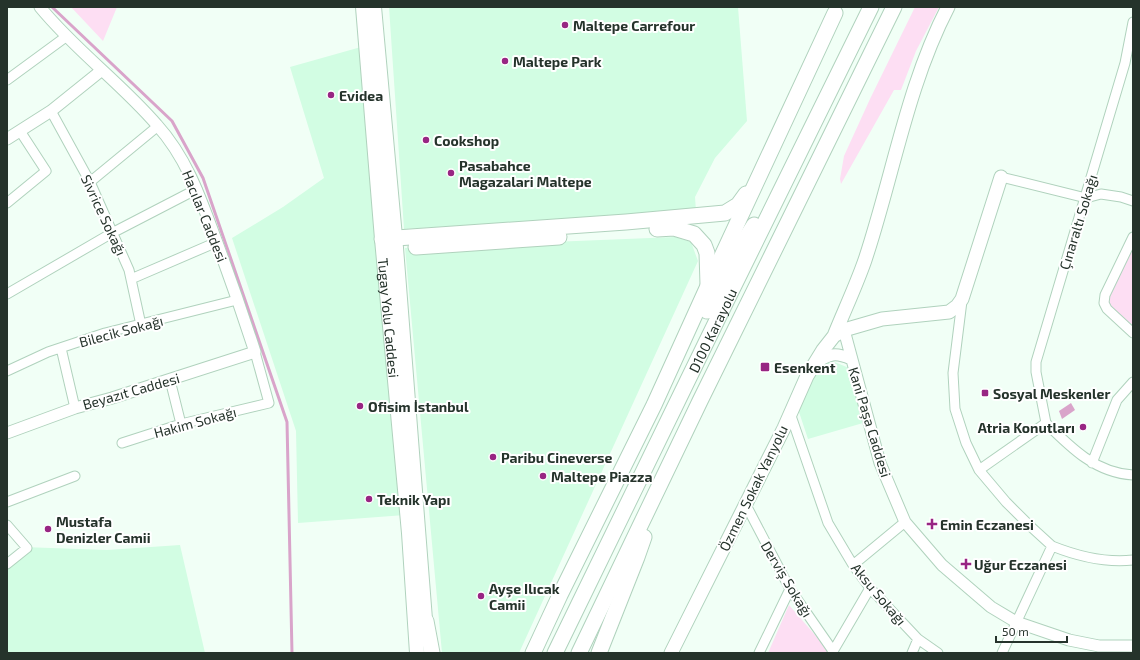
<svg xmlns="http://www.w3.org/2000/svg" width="1140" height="660" viewBox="0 0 1140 660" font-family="'Exo 2',sans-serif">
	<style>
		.built { fill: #d2fde3 }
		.green { fill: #fddef3 }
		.water { fill: #d9a4ca }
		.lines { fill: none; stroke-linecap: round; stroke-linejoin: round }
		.stream { stroke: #d9a4ca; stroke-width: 3 }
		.minor-casing { stroke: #b0d2bd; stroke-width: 11 }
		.tertiary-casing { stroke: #b0d2bd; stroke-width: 13 }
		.secondary-casing { stroke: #b0d2bd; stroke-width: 15 }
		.primary-casing { stroke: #b0d2bd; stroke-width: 16 }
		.trunk-casing { stroke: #b0d2bd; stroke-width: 17 }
		.minor { stroke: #fff; stroke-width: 9 }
		.tertiary { stroke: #fff; stroke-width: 11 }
		.secondary { stroke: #fff; stroke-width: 13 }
		.primary { stroke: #fff; stroke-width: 14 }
		.trunk { stroke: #fff; stroke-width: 15 }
		.poi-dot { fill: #982583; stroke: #fff; stroke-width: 1.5 }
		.labels { text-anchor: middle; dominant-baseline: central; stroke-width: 4; stroke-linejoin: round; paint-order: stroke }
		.poi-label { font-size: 14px; font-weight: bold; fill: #25332b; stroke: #fff; text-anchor: start }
		.street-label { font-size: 14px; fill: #25332b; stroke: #fff }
	</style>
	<rect width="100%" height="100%" fill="#f1fff6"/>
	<path class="built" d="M389 7H738L747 121 715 158 695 197 696 211 404 229Z
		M361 47 405 515 298 523 296 431 232 238 283 207 324 178 290 67Z
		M675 237 691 242 698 261 519 653H442L405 248Z
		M832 361 849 368 863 423 808 439 798 409 817 368Z
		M180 545 205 653H7V560L23 547 107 550Z"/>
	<path class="green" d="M71 7H117L103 41Z
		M915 7H939L916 51 901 90H894L841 184 840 179 844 156 870 99Z
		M1133 248V325L1111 310 1107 301 1122 268Z
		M789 605 828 650 827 653H768Z"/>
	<path class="water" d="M1071 403 1075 410 1062 419 1059 411Z"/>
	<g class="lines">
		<path class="stream" d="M52 7 172 121 203 178 287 422 292 653"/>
		<g class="minor-casing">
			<path id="minor" d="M7 80 67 36
				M51 111 90 182 129 270 141 325
				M1001 177 1086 198 1101 194 1121 197 1133 201
				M90 182 158 126
				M7 203 46 171 20 131
				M1133 237 1105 295 1104 303 1107 309 1133 333
				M131 279 217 242
				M7 294 112 233 197 189
				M962 301 953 373 955 409 966 443 979 470 1006 502 1029 525 1052 546 1002 653
				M61 348 75 408
				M7 371 48 352 105 333 237 300
				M170 380 181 424
				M790 413 828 523 853 565 870 588 918 639 938 653
				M1046 423C1071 448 1096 473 1133 475
				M122 443 181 424 269 403 255 352
				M1092 463 1117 400 1133 382
				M979 470 1046 423 1036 372V362L1125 63 1133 22
				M7 502 75 476
				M746 505 790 589 833 651
				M7 525 27 548 7 564
				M1052 546C1077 556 1106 563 1133 560
				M853 565 905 522
				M759 653 790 589
				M832 653 870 588
				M912 653 918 639"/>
		</g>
		<g class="tertiary-casing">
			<path id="tertiary" d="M7 139 51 111 102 70
				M844 330 880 463 905 522 942 565 991 607 1016 622 1069 640 1099 646H1133
				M815 363C830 354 835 352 851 359
				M7 433 75 408 112 398 255 352C242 312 228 272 213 232 199 194 185 156 157 125 121 83 75 50 40 7"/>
		</g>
		<g class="secondary-casing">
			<path id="secondary" d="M834 336C844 311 856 286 865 260 893 176 907 86 948 7
				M671 653 784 428 807 376 823 350 834 336 844 330 882 319 949 312 957 306 962 299 1001 177"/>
		</g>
		<g class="primary-casing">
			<g id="primary">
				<path id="s1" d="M363 7 382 239 409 533 417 653"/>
				<path d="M374 7 396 248 426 632"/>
			</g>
		</g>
		<g class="trunk-casing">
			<g id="trunk">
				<path d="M657 229 674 228 694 234 704 245 707 253 708 284"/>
				<path d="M382 239 626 222 725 213 738 205 746 194"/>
				<path d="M416 247 559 237"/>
				<path d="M707 311 742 244 754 225"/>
				<path d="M426 621 432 653"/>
				<path d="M533 653 560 595 654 405 708 286 835 13"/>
				<path id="s2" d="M555 653 719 316 871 7"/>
				<path d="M579 653 700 401 894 7"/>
				<path d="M599 653 637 557 644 537"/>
			</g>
		</g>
		<use href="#minor" class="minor"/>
		<use href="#tertiary" class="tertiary"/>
		<use href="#secondary" class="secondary"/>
		<use href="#primary" class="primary"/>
		<use href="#trunk" class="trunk"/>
	</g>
	<g class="poi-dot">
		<circle cx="565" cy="25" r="4"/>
		<circle cx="505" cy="61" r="4"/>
		<circle cx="331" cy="95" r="4"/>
		<circle cx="426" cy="140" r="4"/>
		<circle cx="451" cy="173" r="4"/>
		<rect x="760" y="362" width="10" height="10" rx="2"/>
		<rect x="981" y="389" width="8" height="8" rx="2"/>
		<circle cx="360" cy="406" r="4"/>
		<circle cx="1083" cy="427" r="4"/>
		<circle cx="493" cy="457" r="4"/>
		<circle cx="543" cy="476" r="4"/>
		<circle cx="369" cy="499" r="4"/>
		<path d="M930 518h4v4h4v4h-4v4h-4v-4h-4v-4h4z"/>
		<circle cx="48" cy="529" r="4"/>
		<path d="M964 558h4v4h4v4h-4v4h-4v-4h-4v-4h4z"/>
		<circle cx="481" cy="596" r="4"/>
	</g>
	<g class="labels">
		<g class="poi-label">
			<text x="573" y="25">Maltepe Carrefour</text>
			<text x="513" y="61">Maltepe Park</text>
			<text x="339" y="95">Evidea</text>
			<text x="434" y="140">Cookshop</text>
			<text x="459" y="165">Pasabahce<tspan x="459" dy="16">Magazalari Maltepe</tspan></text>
			<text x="774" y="367">Esenkent</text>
			<text x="993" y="393">Sosyal Meskenler</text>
			<text x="368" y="406">Ofisim İstanbul</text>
			<text x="1075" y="427" text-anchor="end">Atria Konutları</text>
			<text x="501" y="457">Paribu Cineverse</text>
			<text x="551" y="476">Maltepe Piazza</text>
			<text x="377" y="499">Teknik Yapı</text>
			<text x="56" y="521">Mustafa<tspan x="56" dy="16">Denizler Camii</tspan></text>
			<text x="940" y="524">Emin Eczanesi</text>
			<text x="974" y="564">Uğur Eczanesi</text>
			<text x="489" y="588">Ayşe Ilıcak<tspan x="489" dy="16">Camii</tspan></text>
		</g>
		<g class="street-label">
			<text transform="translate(104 215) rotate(65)">Sivrice Sokağı</text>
			<text transform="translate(205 216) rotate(68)">Hacılar Caddesi</text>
			<text transform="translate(1078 222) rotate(-73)">Çınaraltı Sokağı</text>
			<text stroke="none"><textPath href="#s1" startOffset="312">Tugay Yolu Caddesi</textPath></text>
			<text stroke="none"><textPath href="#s2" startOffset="359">D100 Karayolu</textPath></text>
			<text transform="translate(121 331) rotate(-15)">Bilecik Sokağı</text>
			<text transform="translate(131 391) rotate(-16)">Beyazıt Caddesi</text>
			<text transform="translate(195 422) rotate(-15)">Hakim Sokağı</text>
			<text transform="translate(870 422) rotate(73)">Kani Paşa Caddesi</text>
			<text transform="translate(753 488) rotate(-64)">Özmen Sokak Yanyolu</text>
			<text transform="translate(787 579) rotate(59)">Derviş Sokağı</text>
			<text transform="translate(879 594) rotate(50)">Aksu Sokağı</text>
		</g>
	</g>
	<rect width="1140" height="660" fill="none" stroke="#25332b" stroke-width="16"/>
	<path d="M996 636v6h71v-6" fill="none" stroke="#25332b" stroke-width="2"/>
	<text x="1002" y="636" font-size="12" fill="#25332b" stroke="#ffffff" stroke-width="3" paint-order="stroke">50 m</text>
</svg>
